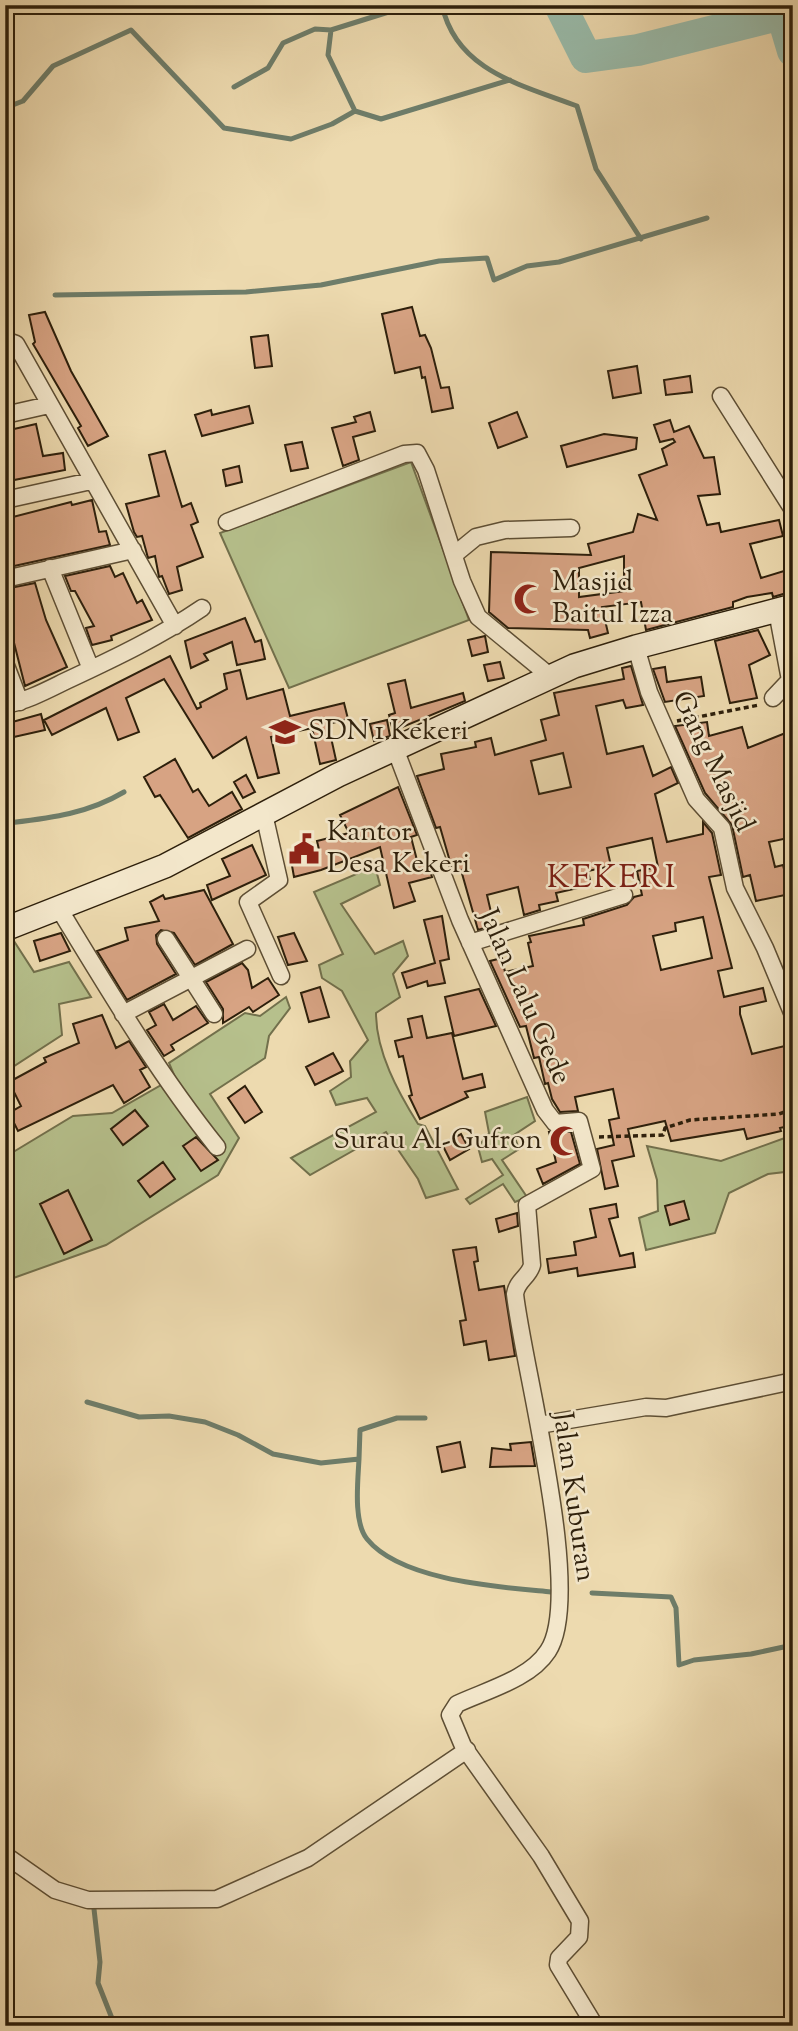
<svg xmlns="http://www.w3.org/2000/svg" width="798" height="2031" viewBox="0 0 798 2031" font-family="'Sorts Mill Goudy',serif">
	<style>
		.green { fill: #b6c08c; stroke: #72704c; stroke-width: 2 }
		.lines { fill: none; stroke-linecap: round; stroke-linejoin: round }
		.stream { stroke: #6e7d6a; stroke-width: 5 }
		.river { stroke: #9ba; stroke-width: 32 }
		.building { fill: #d7a383; stroke: #2d1f0b; stroke-width: 2; fill-rule: evenodd }
		.street-casing { stroke: #5d4e34; stroke-width: 19 }
		.secondary-casing { stroke: #2d1f0b; stroke-width: 26 }
		.path { stroke: #2d1f0b; stroke-width: 3.5; stroke-dasharray: 5 3.5; stroke-linecap: butt }
		.street { stroke: #f3e7cb; stroke-width: 16 }
		.secondary { stroke: #f3e7cb; stroke-width: 23 }
		.labels { text-anchor: middle; dominant-baseline: central; stroke-width: 5; stroke-linejoin: round; paint-order: stroke }
		.poi-label { font-size: 28px; fill: #2d1f0b; stroke: #f3e7cb; text-anchor: start }
		.street-label { font-size: 28px; fill: #2d1f0b; stroke: #f3e7cb }
		.quarter-label { font-size: 32px; letter-spacing: 2px; fill: #7a1f14; stroke: #f3e7cb }
	</style>
	<rect width="100%" height="100%" fill="#eddaaf"/>
	<filter id="stains"><feTurbulence type="fractalNoise" baseFrequency=".00286" numOctaves="4"/><feColorMatrix values="0 0 0 0 .2 0 0 0 0 .09 0 0 0 0 .02 0 0 0 .5 -.17"/></filter>
	<radialGradient id="worn" r=".72"><stop offset=".6" stop-color="#630" stop-opacity="0"/><stop offset="1" stop-color="#630" stop-opacity=".3"/></radialGradient>
	<path class="green" d="M411 462 469 620 289 688 220 533Z
		M375 866 380 885 341 904 375 954 403 941 408 956 393 974 400 997 376 1013C376 1052 398 1092 418 1124L425 1126 458 1189 426 1198 418 1179 386 1132 310 1175 291 1158 376 1112 367 1098 336 1105 330 1091 351 1077 350 1061 368 1040 342 991 322 978 319 965 343 954 314 892Z
		M12 938 34 972 69 962 91 997 59 1004 62 1035 8 1070 5 1068V941Z
		M286 997 290 1008 269 1036 265 1058 210 1094 239 1138 218 1175 106 1245 5 1281V1157L73 1116 112 1113 175 1077 169 1063 245 1013 260 1016Z
		M527 1097 535 1121 514 1135 519 1149 502 1160 527 1197 515 1202 503 1184 470 1204 466 1199 503 1175 492 1159 482 1162 478 1147 489 1133 485 1112Z
		M793 1135V1171L768 1174 729 1193 715 1233 646 1250 639 1218 658 1211 657 1180 647 1146 721 1161Z"/>
	<g class="lines">
		<path class="stream" d="M442 5C456 71 522 85 577 106L596 169 641 239
			M331 30 328 55 355 111 381 119 510 80
			M234 87 268 68 283 43 315 29 331 30 411 5
			M5 108 23 101 53 66 131 30 224 128 291 139 332 124 355 111
			M55 295 246 292 321 285 439 261 487 258 494 280 527 266 559 262 707 218
			M9 823C50 818 87 814 124 792
			M87 1402 139 1417 169 1416 205 1422 238 1435 273 1454 321 1463 359 1459 360 1430 397 1418H425
			M359 1459C358 1480 353 1522 367 1539 401 1581 500 1587 551 1592
			M592 1593 671 1597 676 1608 679 1665 694 1660 751 1654 793 1645
			M94 1909 100 1962 98 1983 115 2026"/>
		<path class="river" d="M560 5 586 57 638 50 782 14 793 51"/>
	</g>
	<path class="building" d="M412 307 420 336 425 335 431 348 441 388 449 387 453 408 432 412 425 377 422 378 420 367 395 373 382 314Z
		M45 312 71 371 108 436 88 446 78 428 81 426 33 344 35 342 29 315Z
		M268 335 272 366 255 368 251 337Z
		M637 366 641 393 613 398 608 371Z
		M690 376 692 392 666 395 664 380Z
		M249 406 253 423 202 436 195 415 211 410 212 415Z
		M370 412 375 431 353 437 359 460 343 466 332 428 356 422 354 417Z
		M517 412 527 437 498 448 489 423Z
		M670 420 674 432 689 426 704 458 714 457 720 494 698 496 707 525 719 523 721 532 779 520 783 536 750 544 761 578 784 571 790 592 773 597 772 593 747 597 733 602V607L646 630 641 602 602 607 608 633 590 638 588 630 508 628 489 612 491 552 591 555 588 544 633 532 638 514 657 520 639 475 667 465 662 449 675 442 673 439 660 442 654 425ZM624 556V591L579 597V568Z
		M36 424 43 456 63 453 65 470 9 481 5 431Z
		M604 434 637 438 636 449 567 467 561 446Z
		M302 442 308 468 291 471 285 445Z
		M165 451 182 507 191 503 198 522 191 525 203 557 177 567 182 590 169 594 162 576 159 577 155 556 148 558 142 536 137 537 134 532 126 504 159 496 149 455Z
		M239 466 242 482 226 486 223 470Z
		M92 500 99 532 106 531 110 545 5 568V519L71 502 72 505Z
		M110 566 115 577 123 573 137 603 142 600 152 620 111 636 112 640 92 645 86 628 94 626 75 591H71L65 576Z
		M35 583 46 620 67 667 25 686 12 635 5 638V589Z
		M245 618 255 642 261 640 265 659 237 665 232 642 204 654 208 660 191 668 185 641Z
		M758 630 770 655 749 665 757 698 730 703 715 641Z
		M485 636 488 652 472 656 468 640Z
		M170 656 197 709 201 707 200 703 227 689 224 674 240 670 247 699 283 689 290 716 344 703 348 719 328 724 336 760 320 764 312 728 271 737 279 773 258 778 246 737 213 758 164 679 126 698 139 732 118 740 106 708 52 735 44 720Z
		M500 662 504 678 488 681 484 665Z
		M631 666 643 705 626 708 623 700 596 706 607 754 643 746 653 776 671 767 678 783 655 794 667 842 703 834V822L712 833 721 875 709 877 732 968 718 971 724 997 763 988 766 1001 740 1007V1014L752 1054 793 1044V1125L780 1128 781 1131 747 1139 744 1129 671 1141 665 1121 628 1129 634 1156 612 1161 618 1186 605 1189 597 1149 614 1145 609 1120 619 1118 613 1089 575 1097 578 1111 560 1112 552 1099 548 1083 545 1084 539 1057 534 1058 526 1026 520 1027 490 961 502 958 505 972 533 966 528 943 531 942 529 936 584 925 583 919 627 905 634 897 642 895 637 871 658 867 652 838 607 848 611 866 588 871 591 885 556 893 558 901 539 905 540 910 524 915 518 887 487 895 494 925 478 930 461 870 453 872 440 827 436 828 417 776 444 769 441 754 476 747 475 742 491 738 495 755 546 740 541 720 559 715 554 693 624 679 622 668ZM563 753 571 787 539 794 531 761ZM703 917 712 958 661 970 653 936 676 931 675 923Z
		M665 667 667 682 701 677 704 696 665 702 653 669Z
		M405 680 411 708 463 693 465 701 393 731 389 715 395 713 388 684Z
		M41 714 45 730 5 739V724Z
		M387 720 390 736 374 741 370 724Z
		M707 722 709 736 742 727 748 748 793 730V837L769 842 775 867 783 865 790 894 756 901 750 875 743 877 732 825 705 793 675 726Z
		M175 759 193 792 198 789 209 806 232 792 242 809 188 838 160 795 155 797 144 777Z
		M246 775 255 792 243 798 234 782Z
		M398 787 417 835 411 837 418 864 427 862 432 877 409 883 415 901 394 908 380 847 321 870 294 877 291 860 320 854 317 841 349 833 340 815Z
		M252 845 266 875 212 900 207 885 230 876 222 859Z
		M204 890 233 944 195 965 174 933 161 930 156 935 157 944 176 974 127 1000 97 951 128 940 125 928 159 921 150 902 163 895 165 899Z
		M442 916 449 959 440 961 445 983 428 986 427 981 407 988 402 973 435 963 424 920Z
		M61 933 70 951 40 961 34 941Z
		M294 933 307 961 288 965 278 937Z
		M242 963 248 970 252 988 268 978 279 995 253 1012 249 1007 223 1023V1009L206 982Z
		M320 987 329 1017 309 1022 301 993Z
		M479 989 496 1026 454 1036 445 997Z
		M164 1004 173 1020 196 1006 208 1023 171 1045 174 1050 164 1056 147 1030 156 1025 149 1012Z
		M102 1015 116 1048 129 1041 146 1067 140 1070 150 1087 124 1103 113 1085 18 1131 9 1113 21 1106 9 1082 46 1062 44 1058 79 1043 73 1024Z
		M422 1016 427 1038 452 1033 463 1079 482 1074 485 1087 465 1092 468 1097 420 1119 409 1096 412 1095 403 1056 399 1057 395 1041 412 1037 408 1019Z
		M333 1053 343 1071 315 1085 306 1067Z
		M245 1086 262 1112 245 1123 228 1098Z
		M135 1110 148 1126 123 1145 111 1129Z
		M549 1132H571L580 1164 543 1184 537 1169 556 1162Z
		M461 1134 469 1149 450 1160 442 1144Z
		M196 1137 218 1160 201 1171 183 1146Z
		M163 1162 175 1179 150 1197 138 1181Z
		M68 1190 92 1240 64 1254 40 1204Z
		M684 1201 689 1219 670 1225 665 1206Z
		M616 1204 618 1217 609 1219 620 1256 633 1253 635 1267 578 1276 577 1268 549 1273 547 1259 576 1255 574 1242 596 1237 590 1209Z
		M517 1213 518 1226 499 1232 496 1219Z
		M476 1247 478 1261 474 1262 479 1290 504 1286 515 1356 489 1360 486 1341 464 1345 460 1321 466 1320 453 1250Z
		M460 1442 465 1467 442 1472 437 1447Z
		M531 1442 535 1466 490 1467 492 1448 511 1450 510 1444Z"/>
	<g class="lines">
		<g class="street-casing">
			<path id="street" d="M5 340 16 344 175 626
				M721 396 793 510
				M5 415 49 405
				M5 500 91 481
				M227 522 404 454 417 453 426 470 462 581 478 617 551 677
				M454 555 476 537 505 530 571 528
				M50 568 91 669
				M5 579 133 550
				M636 647 649 692 696 799 722 828 735 888 765 948 793 1015
				M5 663 20 702
				M773 698 790 680 777 611
				M5 705C28 701 49 689 70 679 115 658 161 636 202 608
				M396 751 460 920 545 1110 555 1123 579 1121 592 1169 527 1205 532 1265C529 1277 517 1280 515 1294 523 1367 585 1595 548 1651 530 1679 487 1690 457 1704L450 1715 463 1746 541 1856 580 1921 579 1937 559 1958 558 1965 595 2026
				M264 814 279 880 248 902 281 976
				M58 907C108 989 157 1072 217 1147
				M166 939 214 1014
				M470 943 624 895
				M123 1014 247 949
				M539 1425 646 1407 666 1408 793 1381
				M5 1855 55 1890 88 1900 217 1899 308 1858 467 1750"/>
		</g>
		<g class="secondary-casing">
			<path id="secondary" d="M5 929 165 866 338 775 574 666 636 647 793 606"/>
		</g>
		<path class="path" d="M677 721 759 705
			M599 1137 663 1135 665 1128 690 1120 779 1114 793 1109"/>
		<use href="#street" class="street"/>
		<use href="#secondary" class="secondary"/>
	</g>
	<defs>
		<g id="mosque-bare" transform="scale(2.415)"><path d="M3.5-4.9A6 6 0 1 0 3.5 4.9A5 5 0 1 1 3.5-4.9Z" fill="#8f2418" stroke="#f3e7cb" stroke-width="2.5" paint-order="stroke"/></g>
		<g id="school-bare" transform="scale(2.415)"><path d="M0-5L7-2L0 1L-7-2ZM-4 1L0 2.5L4 1V4Q0 6-4 4Z" fill="#8f2418" stroke="#f3e7cb" stroke-width="2.5" paint-order="stroke"/></g>
		<g id="civic-bare" transform="scale(2.415)"><path d="M-.6-6.5H3V-4.5H.6V-3L4-1V1h2V6H-6V1h2V-1L-.6-3ZM-1.2 2.5V6h2.4V2.5Z" fill="#8f2418" stroke="#f3e7cb" stroke-width="2.5" paint-order="stroke"/></g>
	</defs>
	<g fill-rule="evenodd">
		<use href="#mosque-bare" x="529" y="599"/>
		<use href="#school-bare" x="285" y="732"/>
		<use href="#civic-bare" x="304" y="849"/>
		<use href="#mosque-bare" x="565" y="1141"/>
	</g>
	<g class="labels">
		<g class="poi-label">
			<text x="552" y="583">Masjid<tspan x="552" dy="32">Baitul Izza</tspan></text>
			<text x="308" y="732">SDN 1 Kekeri</text>
			<text x="327" y="833">Kantor<tspan x="327" dy="32">Desa Kekeri</tspan></text>
			<text x="542" y="1141" text-anchor="end">Surau Al-Gufron</text>
		</g>
		<g class="street-label">
			<text transform="translate(712 762) rotate(64)">Gang Masjid</text>
			<text transform="translate(524 997) rotate(66)">Jalan Lalu Gede</text>
			<text transform="translate(573 1497) rotate(82)">Jalan Kuburan</text>
		</g>
		<g class="quarter-label">
			<text x="612" y="879">KEKERI</text>
		</g>
	</g>
	<rect width="798" height="2031" fill="none" stroke="#eddaaf" stroke-width="28"/>
	<rect x="7" y="7" width="784" height="2017" fill="none" stroke="#2d1f0b" stroke-width="3.5"/>
	<rect x="14" y="14" width="770" height="2003" fill="none" stroke="#2d1f0b" stroke-width="2"/>
	<rect width="100%" height="100%" filter="url(#stains)"/>
	<rect width="100%" height="100%" fill="url(#worn)"/>
</svg>
